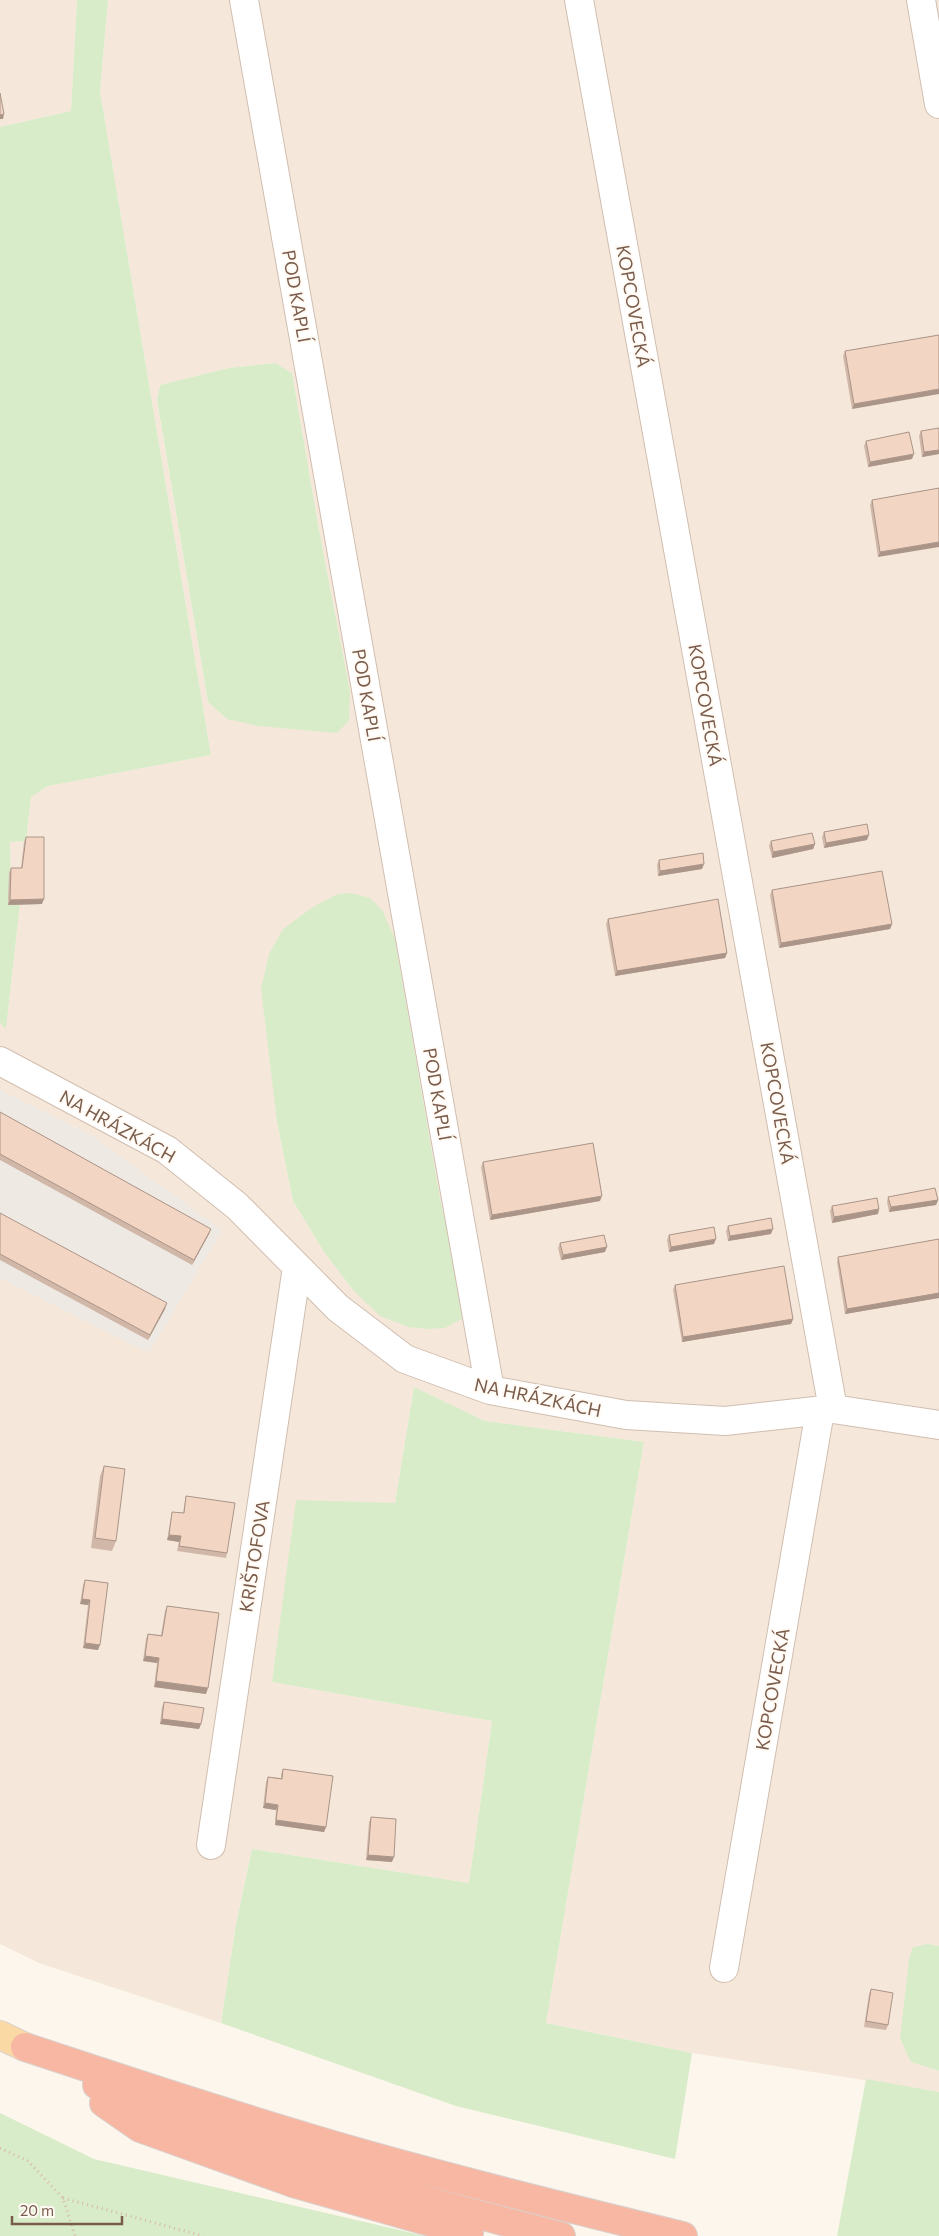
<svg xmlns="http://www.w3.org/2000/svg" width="939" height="2236" viewBox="0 0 939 2236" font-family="Commissioner,sans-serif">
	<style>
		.residential { fill: #f5e8da; fill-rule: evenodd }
		.industrial { fill: #efe9e4 }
		.green { fill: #d8ecc9 }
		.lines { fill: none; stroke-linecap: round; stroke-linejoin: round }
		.street-casing { stroke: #d1beb0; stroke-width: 30 }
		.primary-casing { stroke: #dad1cd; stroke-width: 30 }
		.highway-casing { stroke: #dad1cd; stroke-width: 30 }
		.path { stroke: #d9b8a5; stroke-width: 3; stroke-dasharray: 1 4; stroke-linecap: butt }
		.street { stroke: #fff; stroke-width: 28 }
		.primary { stroke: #fbd9a5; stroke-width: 28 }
		.highway { stroke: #f7b7a3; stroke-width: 28 }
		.wall { fill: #d1b7a8 }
		.shaded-wall { fill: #aa9588 }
		.building { fill: #f3d5c3; stroke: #aa9588 }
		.labels { text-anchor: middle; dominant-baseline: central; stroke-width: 4; stroke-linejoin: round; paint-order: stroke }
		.street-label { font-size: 18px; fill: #7a5c4d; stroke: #fffaf3 }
	</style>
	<rect width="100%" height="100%" fill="#fdf6ec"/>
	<path class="residential" d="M0 0H77L71 111 0 127Z
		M108 0H939V1946L928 1944 911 2062 939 2071V2092L692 2053 546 2023 644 1442 485 1421 414 1387 395 1503 272 1682 492 1721 469 1883 252 1849 236 1924 221 2023 39 1963 0 1944V1278L149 1353 91 1135 0 1090V1023L6 1028 20 904 11 905 10 842 26 841 31 797 47 786 211 755 100 91ZM275 363 292 373 319 530 350 691 227 719 208 702 157 401 160 385 229 368ZM395 939 440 1198 465 1311 353 1290 324 1252 293 1201 277 1122 267 1031Z"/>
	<path class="industrial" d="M0 1090 91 1135 222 1230 149 1353 0 1278Z"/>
	<path class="green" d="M77 0H108L100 91 211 755 48 786 31 797 26 841 10 842 11 905 20 904 6 1029 0 1023V127L71 111Z
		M275 363 292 373 319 530 350 691 349 721 337 733 258 726 227 719 208 702 157 400 160 385 229 368Z
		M351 893 370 898 382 910 395 939 440 1198 465 1311 462 1319 445 1328 428 1329 408 1327 380 1316 353 1290 324 1252 293 1201 277 1122 261 989 269 954 283 929 313 907 338 894Z
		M414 1387 485 1421 644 1442 546 2023 692 2053 675 2159 456 2106 221 2023 236 1924 252 1849 469 1883 492 1721 272 1682 296 1500 395 1503Z
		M928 1944 939 1946V2071L911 2062 900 2038 909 1959 913 1947Z
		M866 2079 939 2092V2236H837Z
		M0 2113 94 2159 425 2236H0Z"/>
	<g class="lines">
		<g class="street-casing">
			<path id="street" d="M244 0 490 1390
				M579 0 833 1409
				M921 0 939 104
				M0 1061 167 1150 237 1206 338 1308 405 1359 490 1390 626 1415 725 1421 833 1409 939 1425
				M211 1845 297 1267
				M724 1968 820 1411"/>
		</g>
		<g class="primary-casing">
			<path id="primary" d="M0 2035 25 2047"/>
		</g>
		<g class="highway-casing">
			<path id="highway" d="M25 2047C140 2085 255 2123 371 2156 475 2185 579 2211 683 2236
				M97 2085C139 2106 183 2121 227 2137 336 2177 448 2208 561 2236
				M104 2103 140 2128 293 2183 469 2233"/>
		</g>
		<path class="path" d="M0 2148 28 2161 63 2198 75 2236
			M63 2198 203 2236"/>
		<use href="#street" class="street"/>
		<use href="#primary" class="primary"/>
		<use href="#highway" class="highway"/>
	</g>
	<path class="wall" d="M939 335 852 409 843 356 845 351Z
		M939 428V454L922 457 919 436 921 431Z
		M866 441 912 459 868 467 864 446Z
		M939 488 878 557 870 505 872 500Z
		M824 832 867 840 824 848 822 837Z
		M26 837 42 904 8 905 9 873 11 868H21L24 842Z
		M771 841 815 844 813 849 772 858 769 846Z
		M659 860 702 869 658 876 657 865Z
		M772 890 892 924 890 929 779 948 770 895Z
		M608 919 727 953 725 958 615 976 606 924Z
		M0 1112 211 1229 209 1234 192 1265 0 1160Z
		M483 1162 600 1201 490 1220 481 1167Z
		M888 1197 938 1200 936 1205 889 1212 887 1202Z
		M832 1206 879 1209 878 1214 832 1223 830 1211Z
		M0 1213 165 1309 148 1340 0 1260Z
		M728 1226 771 1234 728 1241 726 1231Z
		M669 1235 714 1244 669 1252 667 1240Z
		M939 1239V1298L845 1314 837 1262 838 1257Z
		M560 1243 605 1252 561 1260 558 1248Z
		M675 1285 793 1319 791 1324 682 1342 673 1290Z
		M104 1466 116 1541 112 1551 91 1548 100 1476Z
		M186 1496 227 1553 226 1558 177 1551 179 1542 167 1540 171 1517 172 1512 183 1513 185 1501Z
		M85 1580 108 1583 98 1650 83 1648 88 1605 80 1604 83 1585Z
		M167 1606 206 1694 154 1687 157 1663 143 1661 146 1639 148 1634 161 1635 165 1611Z
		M164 1702 201 1724 199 1729 160 1724 162 1707Z
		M283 1769 326 1827 324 1832 275 1825 276 1810 263 1808 266 1782 268 1777 281 1778V1774Z
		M371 1817 392 1862 366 1860 369 1822Z
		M871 1989 888 2025 886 2030 864 2027 869 1994Z"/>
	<path class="shaded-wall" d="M4 114 3 119H0V115Z
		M939 389V394L852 409 854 404Z
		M939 450V454L922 457 924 452Z
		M914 454 912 459 868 467 870 462Z
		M939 542V547L878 557 880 552Z
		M869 835 867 840 824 848 826 843Z
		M815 844 813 849 772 858 773 852Z
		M704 864 702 869 658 876 660 871Z
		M44 899 42 904 8 905 10 900Z
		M892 924 890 929 779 948 781 943Z
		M727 953 725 958 615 976 617 971Z
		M602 1196 600 1201 490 1220 492 1215Z
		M938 1200 936 1205 889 1212 891 1207Z
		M879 1209 878 1214 832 1223 834 1217Z
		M211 1229 209 1234 192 1265 194 1260Z
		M773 1229 771 1234 728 1241 730 1236Z
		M716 1239 714 1244 669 1252 671 1247Z
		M607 1247 605 1252 561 1260 563 1255Z
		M939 1293V1298L845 1314 847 1309Z
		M167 1303 165 1309 148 1340 150 1335Z
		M793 1319 791 1324 682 1342 683 1337Z
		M169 1535 181 1536 179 1542 167 1540Z
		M82 1599 90 1600 88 1605 80 1604Z
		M85 1643 100 1645 98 1650 83 1648Z
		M145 1656 159 1658 157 1663 143 1661Z
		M156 1681 208 1688 206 1694 154 1687Z
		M162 1719 201 1724 199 1729 160 1724Z
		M265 1803 278 1805 276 1810 263 1808Z
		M276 1820 326 1827 324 1832 275 1825Z
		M368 1855 394 1857 392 1862 366 1860Z"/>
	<path class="building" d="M0 93 4 114 0 115Z
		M939 335V389L854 404 845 351Z
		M939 428V450L924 452 921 431Z
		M909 432 914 454 870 462 866 441Z
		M939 488V542L880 552 872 500Z
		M867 824 869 835 826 843 824 832Z
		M812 833 815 844 773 852 771 841Z
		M26 837H44V899L10 900 11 868H22Z
		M703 853 704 864 660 871 659 860Z
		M882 871 892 924 781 943 772 890Z
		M718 899 727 953 617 971 608 919Z
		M0 1112 211 1229 194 1260 0 1154Z
		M593 1143 602 1196 492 1215 483 1162Z
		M935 1188 938 1200 891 1207 888 1197Z
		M877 1198 879 1209 834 1217 832 1206Z
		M0 1213 167 1303 150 1335 0 1254Z
		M771 1218 773 1229 730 1236 728 1226Z
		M714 1227 716 1239 671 1247 669 1235Z
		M604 1235 607 1247 563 1255 560 1243Z
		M939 1239V1293L847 1309 838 1257Z
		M784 1266 793 1319 683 1337 675 1285Z
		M104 1466 125 1469 116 1541 95 1538Z
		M186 1496 235 1503 227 1553 179 1546 181 1536 169 1535 172 1512 184 1513Z
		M85 1580 108 1583 100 1645 85 1643 90 1600 82 1599Z
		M167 1606 219 1613 208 1688 156 1681 159 1658 145 1656 148 1634 162 1636Z
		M164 1702 204 1708 201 1724 162 1719Z
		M283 1769 333 1776 326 1827 276 1820 278 1805 265 1803 268 1777 282 1779Z
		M371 1817 396 1819 394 1857 368 1855Z
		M871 1989 893 1993 888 2025 866 2021Z"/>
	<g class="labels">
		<g class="street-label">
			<text transform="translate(297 296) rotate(80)">POD KAPLÍ</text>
			<text transform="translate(634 306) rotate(80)">KOPCOVECKÁ</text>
			<text transform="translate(367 695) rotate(80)">POD KAPLÍ</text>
			<text transform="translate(706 705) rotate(80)">KOPCOVECKÁ</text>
			<text transform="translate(438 1094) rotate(80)">POD KAPLÍ</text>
			<text transform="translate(778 1103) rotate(80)">KOPCOVECKÁ</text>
			<text transform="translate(118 1126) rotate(29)">NA HRÁZKÁCH</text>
			<text transform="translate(538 1397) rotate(12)">NA HRÁZKÁCH</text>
			<text transform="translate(254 1556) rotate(-81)">KRIŠTOFOVA</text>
			<text transform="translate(772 1689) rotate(-80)">KOPCOVECKÁ</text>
		</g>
	</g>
	<path d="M12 2216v8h110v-8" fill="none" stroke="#7a5c4d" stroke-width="2.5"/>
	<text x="20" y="2216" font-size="15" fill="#7a5c4d" stroke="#fffaf3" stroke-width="4" paint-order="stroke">20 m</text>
</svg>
